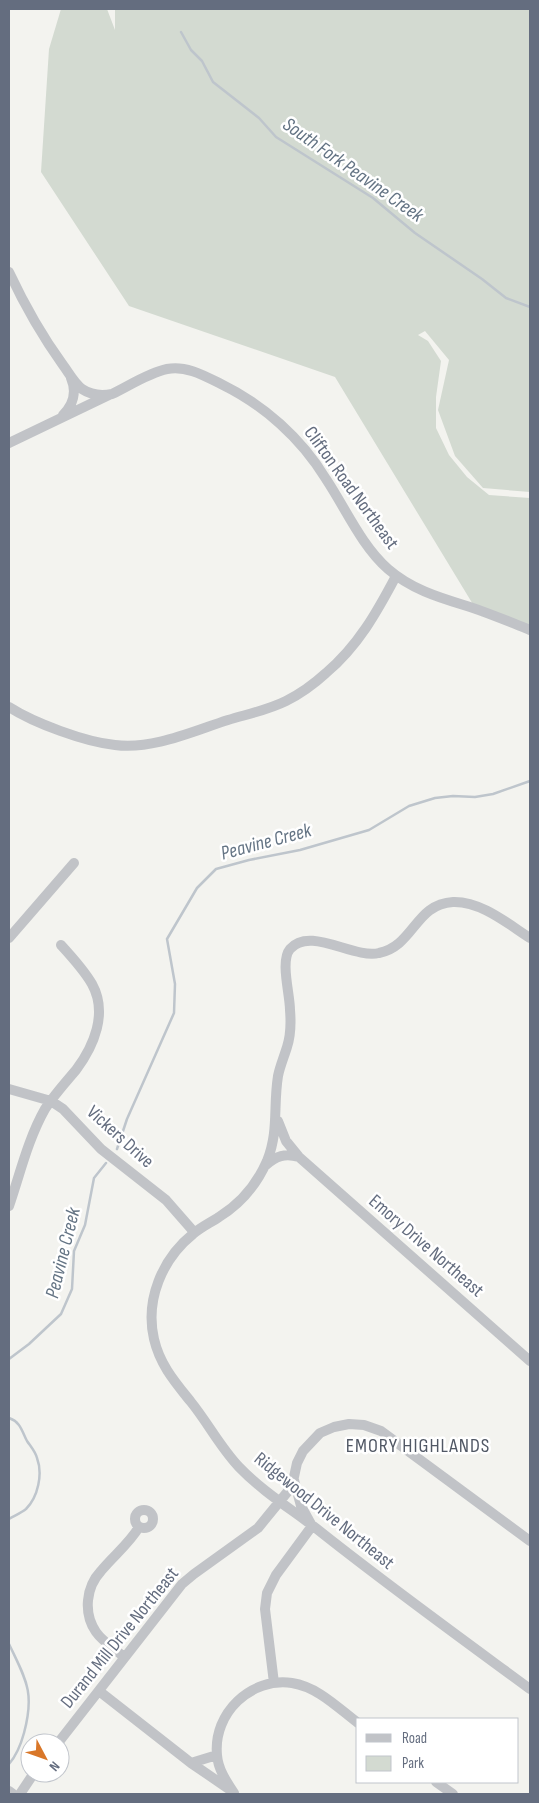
<svg xmlns="http://www.w3.org/2000/svg" width="539" height="1803" viewBox="0 0 539 1803" font-family="'Sofia Sans Condensed',sans-serif">
	<style>
		.green { fill: #d3dad1 }
		.lines { fill: none; stroke-linecap: round; stroke-linejoin: round }
		.stream { stroke: #bec5cc; stroke-width: 2.5 }
		.minor { stroke: #c1c3c7; stroke-width: 10 }
		.labels { text-anchor: middle; dominant-baseline: central; stroke-width: 5; stroke-linejoin: round; paint-order: stroke }
		.street-label { font-size: 19px; fill: #646d7f; stroke: #fff }
		.water-label { font-size: 20px; font-style: italic; fill: #647484; stroke: #fff }
		.neighbourhood-label { font-size: 20px; letter-spacing: 1px; fill: #515865; stroke: #fff }
	</style>
	<rect width="100%" height="100%" fill="#f3f3ef"/>
	<path class="green" d="M61 9H107L115 30V9H530V492L483 488 455 456 438 410 449 360 425 331 418 335 428 341 441 361 436 397V428L449 455 467 477 489 495 530 498V630L474 606 335 377 129 306 41 172 49 49Z"/>
	<g class="lines">
		<path class="stream" d="M181 32 191 50 202 61 213 82 259 118 276 137 373 198 415 233 482 279 506 298 530 307
			M117 1149 127 1119 174 1013 175 984 167 939 197 888 216 869 249 860 300 850 369 830 409 806 435 798 453 796 475 797 493 794 530 781
			M9 1359 29 1344 61 1314 72 1289 74 1251 85 1225 94 1178 106 1163
			M9 1418C21 1422 22 1432 27 1441 31 1447 35 1451 37 1458 43 1474 38 1497 26 1509 21 1513 14 1516 9 1519
			M9 1644C26 1680 35 1692 24 1733 21 1744 17 1755 9 1764"/>
		<path class="minor" d="M9 272C24 304 42 336 63 365 69 373 74 383 82 389 91 395 102 396 112 394 129 386 148 373 167 369 186 365 205 376 221 384 264 405 301 438 326 479 346 509 361 545 388 569 412 590 441 598 470 607 491 614 510 622 530 630
			M63 415C73 405 77 392 71 378
			M9 443 109 395
			M9 707C34 723 85 742 115 745 153 750 193 731 228 720 248 714 268 710 286 701 300 694 314 684 326 673 358 646 377 612 396 576
			M9 938 74 863
			M530 938C508 924 481 901 453 902 415 904 414 946 379 953 353 959 310 926 290 949 280 961 290 994 290 1010 291 1022 291 1035 287 1047 284 1057 280 1066 278 1076 273 1107 279 1131 267 1161 257 1184 240 1204 219 1217 210 1223 201 1227 193 1234 162 1259 145 1300 154 1339 160 1365 175 1382 191 1402 208 1423 220 1447 239 1467 262 1491 291 1509 317 1529 386 1584 458 1636 530 1689
			M9 1089 51 1101 63 1109 101 1149 166 1200 194 1232
			M278 1121 286 1141 299 1157 530 1361
			M266 1165C276 1156 285 1153 299 1157
			M9 1206C20 1174 28 1139 45 1109 54 1095 65 1083 76 1070 94 1046 108 1013 92 984 84 970 72 957 61 945
			M135 1519a9 9 0 1 1 18 0a9 9 0 1 1-18 0Z
			M124 1657C115 1649 103 1642 96 1632 83 1613 86 1587 101 1571 113 1556 129 1544 139 1527
			M274 1683 265 1609 267 1593 276 1575 312 1526 301 1506 294 1480
			M99 1691 191 1763 229 1789
			M58 1743 182 1584 194 1574 258 1528 289 1490 292 1486 297 1463 303 1451 320 1433 334 1427 349 1424 364 1425 381 1431 530 1541
			M191 1763 217 1755
			M436 1782 453 1794
			M9 1791 13 1794
			M234 1793C226 1781 218 1769 217 1755 213 1713 251 1677 292 1683 318 1687 338 1708 358 1723
			M20 1794 34 1773"/>
	</g>
	<g class="labels">
		<g class="street-label">
			<text transform="translate(351 488) rotate(54)">Clifton Road Northeast</text>
			<text transform="translate(120 1137) rotate(42)">Vickers Drive</text>
			<text transform="translate(426 1246) rotate(41)">Emory Drive Northeast</text>
			<text transform="translate(324 1511) rotate(39)">Ridgewood Drive Northeast</text>
			<text transform="translate(120 1638) rotate(-51)">Durand Mill Drive Northeast</text>
		</g>
		<g class="water-label">
			<text transform="translate(353 170) rotate(35)">South Fork Peavine Creek</text>
			<text transform="translate(266 842) rotate(-15)">Peavine Creek</text>
			<text transform="translate(63 1253) rotate(-76)">Peavine Creek</text>
		</g>
		<g class="neighbourhood-label">
			<text x="418" y="1446">EMORY HIGHLANDS</text>
		</g>
	</g>
	<rect width="539" height="1803" fill="none" stroke="#646d7f" stroke-width="20"/>
	<rect x="356" y="1718" width="162" height="65" fill="#ffffff" stroke="#c1c5cc"/>
	<rect x="366" y="1734" width="25" height="8" fill="#c1c3c7" stroke="#c1c5cc"/>
	<text x="402" y="1743" font-size="15" fill="#646d7f">Road</text>
	<rect x="366" y="1756" width="25" height="15" fill="#d3dad1" stroke="#c1c5cc"/>
	<text x="402" y="1768" font-size="15" fill="#646d7f">Park</text>
	<g transform="translate(45 1758) rotate(131)"><circle r="24" fill="#ffffff" stroke="#c1c5cc"/>
	<path d="M0-4L9 19L0 12L-9 19Z" fill="#d97729"/>
	<text y="-8" font-size="14" font-weight="bold" text-anchor="middle" fill="#646d7f">N</text>
	</g>
</svg>
